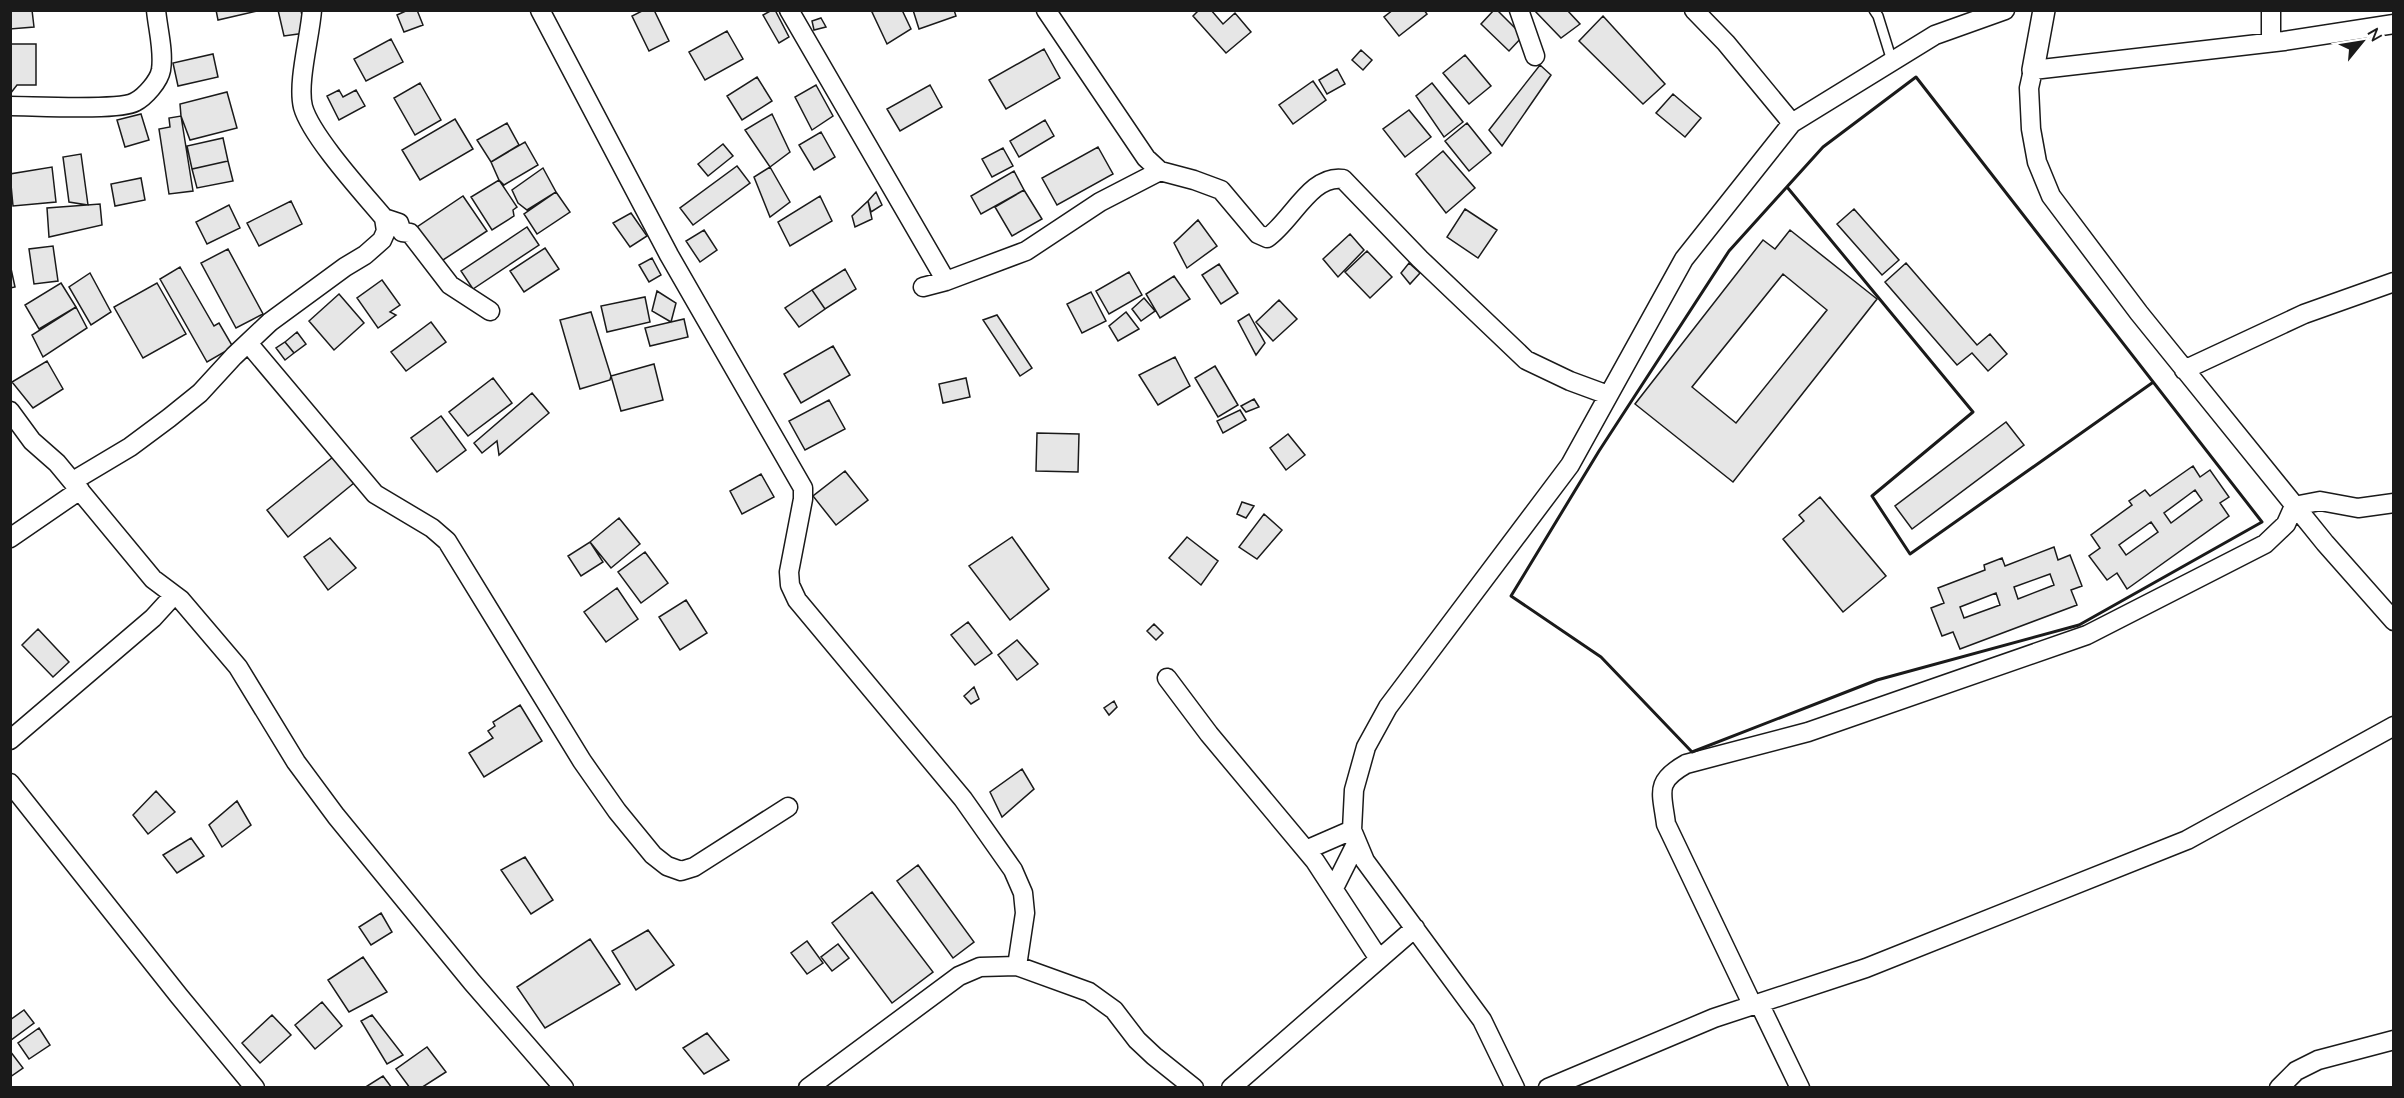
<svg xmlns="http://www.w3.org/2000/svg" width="2404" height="1098" viewBox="0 0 2404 1098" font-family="Lato,sans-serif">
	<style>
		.building { fill: #e6e6e6; stroke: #1a1a1a; stroke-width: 1.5; fill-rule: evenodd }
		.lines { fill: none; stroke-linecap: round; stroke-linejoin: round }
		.service-casing { stroke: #1a1a1a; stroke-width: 12 }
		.minor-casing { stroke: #1a1a1a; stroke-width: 21 }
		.tertiary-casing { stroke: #1a1a1a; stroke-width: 24 }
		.service { stroke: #fff; stroke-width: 9 }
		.minor { stroke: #fff; stroke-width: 18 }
		.tertiary { stroke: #fff; stroke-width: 21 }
		.wall { stroke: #1a1a1a; stroke-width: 3 }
	</style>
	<rect width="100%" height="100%" fill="#fff"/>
	<path class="building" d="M10 10H32L34 27 10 29Z
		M216 10H261L218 20Z
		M278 10H301L305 33 284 36Z
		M408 10H417L423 25 404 32 397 15Z
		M644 10H654L669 41 649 51 632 16Z
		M772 10H775L789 37 779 43 763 15Z
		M876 10H902L911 29 887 44 872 12Z
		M913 10H954L956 16 919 29Z
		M1199 10H1211L1223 24 1235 13 1251 32 1226 53 1193 16Z
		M1393 10H1424L1427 14 1399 36 1384 17Z
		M1494 10H1497L1523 36 1509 51 1481 24Z
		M1534 10H1567L1580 24 1561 38Z
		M1603 16 1665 84 1643 104 1579 41Z
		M821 18 826 27 814 30 812 21Z
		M727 31 743 59 705 80 689 52Z
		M391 39 403 62 366 81 354 59Z
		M10 44H36V85H17L10 94Z
		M1044 49 1060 78 1006 109 989 80Z
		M1361 50 1372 60 1363 70 1352 60Z
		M213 54 218 77 178 86 173 63Z
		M1465 55 1491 86 1469 104 1443 73Z
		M1540 65 1551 75 1502 146 1489 130Z
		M1337 69 1345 84 1327 94 1319 80Z
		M757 77 772 101 742 120 727 96Z
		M1313 81 1326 100 1293 124 1279 105Z
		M420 83 441 120 415 135 394 98Z
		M1432 83 1463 122 1444 137 1416 96Z
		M816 85 833 116 812 130 795 97Z
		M930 85 942 107 900 131 887 109Z
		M339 90 343 97 356 90 365 106 339 120 327 96Z
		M227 92 237 128 190 140 181 116 180 104Z
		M1673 94 1701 118 1685 137 1656 113Z
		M1409 110 1431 137 1405 157 1383 129Z
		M141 114 149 140 125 147 117 120Z
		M772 114 790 152 770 167 745 130Z
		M181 116 193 191 169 194 159 129 170 127 169 118Z
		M455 119 473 149 420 180 402 150Z
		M1045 120 1054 136 1019 157 1010 141Z
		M507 123 519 145 491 162 477 140Z
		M1467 123 1491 153 1469 171 1445 141Z
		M821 132 835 157 814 170 799 145Z
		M223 138 228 161 192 169 187 146Z
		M525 142 538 165 504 185 499 180 491 162Z
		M723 144 733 156 708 176 698 164Z
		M1098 147 1113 174 1057 205 1042 178Z
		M1003 148 1013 166 992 177 982 159Z
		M1443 151 1475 188 1446 213 1416 174Z
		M81 154 88 205 69 202 63 157Z
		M228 161 233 181 197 188 192 169Z
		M737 166 750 183 693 225 680 208Z
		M52 167 56 202 13 206 10 174Z
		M770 167 790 202 770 217 754 177Z
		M543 168 556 192 527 210 518 203 512 190Z
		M1014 171 1024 190 981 214 971 196Z
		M141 178 145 200 115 206 111 184Z
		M499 180 517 207 513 210 514 216 492 230 471 197Z
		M1024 190 1042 219 1012 236 995 207Z
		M556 192 570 212 537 234 524 214Z
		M876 192 882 205 871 212 868 201Z
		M463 196 487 231 440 262 417 227Z
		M820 196 832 221 790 246 778 222Z
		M291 201 302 224 259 246 247 223Z
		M868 201 872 219 855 227 852 216Z
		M100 204 102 225 49 237 47 208Z
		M229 205 240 228 207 244 196 222Z
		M1465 209 1497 230 1478 258 1447 237Z
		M1854 209 1899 260 1882 275 1837 224Z
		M631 213 647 236 630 247 613 223Z
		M1198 220 1217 246 1187 268 1174 243Z
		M527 227 539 245 473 289 461 271Z
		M704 230 717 250 700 262 686 241Z
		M1790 230 1877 299 1733 482 1635 404 1763 240 1775 249ZM1783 274 1827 310 1736 423 1692 387Z
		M1350 234 1364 250 1338 277 1323 259Z
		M53 246 58 281 34 284 29 249Z
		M545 248 559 269 524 292 510 271Z
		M228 249 263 314 236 328 201 263Z
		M1367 251 1392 277 1370 298 1345 272Z
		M652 258 661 275 649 282 639 265Z
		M1409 263 1420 273 1410 284 1401 273Z
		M1906 263 1977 345 1990 334 2007 354 1988 371 1972 353 1957 365 1885 282Z
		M10 264 15 287 10 288Z
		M1219 264 1238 293 1221 304 1202 275Z
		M180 267 214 326 219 323 233 347 207 362 160 279Z
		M845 269 856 289 825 309 812 290Z
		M1129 272 1142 295 1109 314 1096 291Z
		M90 273 111 312 91 325 69 287Z
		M1174 276 1190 299 1160 318 1146 294Z
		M382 280 400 305 390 312 396 315 378 328 357 298Z
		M61 283 76 307 39 329 25 305Z
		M157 283 186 334 143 358 114 307Z
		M812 290 825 309 799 327 785 308Z
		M657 291 676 303 671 322 652 311Z
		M1091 292 1106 321 1082 333 1067 304Z
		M339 294 364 323 334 350 309 321Z
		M645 297 650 322 607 332 601 306Z
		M1144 298 1155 311 1141 321 1132 309Z
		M1279 300 1297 319 1273 341 1256 322Z
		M76 307 87 328 43 357 32 335Z
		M591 312 611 376 610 380 580 389 560 320Z
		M1126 312 1139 329 1118 341 1109 326Z
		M1249 314 1265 343 1256 355 1238 321Z
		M997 315 1032 368 1020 376 983 320Z
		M684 319 688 337 650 346 645 328Z
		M431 322 446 342 406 371 391 352Z
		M297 332 306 344 294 353 285 342Z
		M285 342 294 353 285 360 276 348Z
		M833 346 850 375 801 403 784 374Z
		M1175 357 1190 386 1158 405 1139 375Z
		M47 361 63 389 33 408 12 382Z
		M654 364 663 400 621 411 611 376Z
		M1215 366 1238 405 1218 417 1195 378Z
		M493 378 512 403 468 436 449 412Z
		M966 378 970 397 943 403 939 384Z
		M532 393 549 413 499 455 497 441 482 453 474 443Z
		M1254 399 1259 407 1246 412 1241 406Z
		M829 400 845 429 805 450 789 421Z
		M1240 410 1246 420 1223 433 1217 421Z
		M441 416 466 450 437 472 411 438Z
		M2006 422 2024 445 1912 529 1895 506Z
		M1037 433 1079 434 1078 472 1036 471Z
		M1288 434 1305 455 1286 470 1270 448Z
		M333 457 354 483 288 537 267 510Z
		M2193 466 2200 477 2210 470 2229 497 2220 503 2229 516 2127 589 2117 573 2107 580 2089 556 2100 548 2091 535 2132 505 2129 501 2145 490 2150 496ZM2195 490 2202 500 2171 523 2164 513ZM2151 522 2158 532 2126 555 2119 545Z
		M845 471 868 500 836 525 813 496Z
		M761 474 774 497 742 514 730 491Z
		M1820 497 1886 576 1843 612 1783 539 1804 521 1799 515Z
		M1242 502 1254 506 1246 518 1237 514Z
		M1264 514 1282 530 1257 559 1239 547Z
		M619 518 640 544 611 568 590 542Z
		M1012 537 1049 589 1010 620 969 566Z
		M1187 537 1218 561 1201 585 1169 558Z
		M330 538 356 568 328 590 304 557Z
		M590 542 603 562 581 576 568 556Z
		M2054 547 2058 560 2070 555 2082 586 2071 590 2077 605 1960 649 1953 632 1942 636 1931 608 1944 603 1938 588 1985 570 1984 565 2002 558 2005 566ZM2050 574 2054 585 2018 599 2014 587ZM1996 593 2000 605 1964 618 1960 607Z
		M645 552 668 583 641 603 618 572Z
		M617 588 638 619 606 642 584 612Z
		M686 600 707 633 680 650 659 617Z
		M968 622 992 653 975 665 951 635Z
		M1154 624 1163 633 1156 640 1147 631Z
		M38 629 69 662 53 677 22 645Z
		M1017 640 1038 664 1017 680 998 655Z
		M974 687 979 699 971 704 964 696Z
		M1114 701 1117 707 1109 715 1104 708Z
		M520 705 542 741 484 777 469 753 493 738 488 731 495 726 493 722Z
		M1022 769 1034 789 1002 817 990 792Z
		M156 791 175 812 148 834 133 815Z
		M237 801 251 825 222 847 209 825Z
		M191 838 204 856 177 873 163 855Z
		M525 857 553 900 531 914 501 870Z
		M918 865 974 942 953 958 897 881Z
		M872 892 933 972 892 1003 832 923Z
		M381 913 392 932 371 945 359 927Z
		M648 930 674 965 636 990 612 951Z
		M590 939 620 984 545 1028 517 987Z
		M807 941 823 963 807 974 791 953Z
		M838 944 849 958 832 971 821 957Z
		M363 957 387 992 349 1012 328 980Z
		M322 1002 342 1026 315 1049 295 1025Z
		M24 1010 34 1023 11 1040 10 1020Z
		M272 1015 291 1035 260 1063 242 1043Z
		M372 1015 403 1055 387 1064 361 1021Z
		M39 1028 50 1045 29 1059 18 1043Z
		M707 1033 729 1060 704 1074 683 1048Z
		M427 1047 446 1072 421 1088H410L396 1069Z
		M10 1051 23 1068 10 1077Z
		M383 1076 392 1088H364Z"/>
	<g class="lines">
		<g class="service-casing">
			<path id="service" d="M1874 10 1878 16 1892 61"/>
		</g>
		<g class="minor-casing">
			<path id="minor" d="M312 10C310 37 297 83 303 107 311 136 363 193 384 218L399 223 402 232 410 233 450 285 490 311
				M540 10 669 255 803 488V499L789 572 790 585 797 600 963 799 1013 870 1023 893 1025 913 1017 966
				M789 10 946 281
				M1046 10 1146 158 1160 171 1194 180 1221 190 1258 234 1267 238C1292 221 1311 174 1343 179L1420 259 1526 360 1570 381 1608 395
				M1519 10 1535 56
				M1694 10 1726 43 1792 123
				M2394 24 2284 41 2033 70 2029 88 2031 129 2037 162 2051 196 2139 313 2325 543 2394 621
				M2271 42V10
				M10 106C34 106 119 111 135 102 145 97 159 81 161 70 164 51 158 30 156 10
				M923 287 946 281 1026 251 1100 202 1160 171
				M248 343 375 494 432 528 447 541 582 761 617 811 653 855 667 866 681 871 694 867 788 807
				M2184 370 2304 314 2394 282
				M10 411 32 441 57 463 153 579 181 600 238 667 296 762 336 816 472 982 564 1088
				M73 481 130 447 169 418 200 393 234 356 270 322 345 267 365 255 382 240 386 231 384 218
				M10 538 80 490
				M1167 678 1209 734 1315 861 1379 959
				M10 740 153 618 174 595
				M10 783 179 996 255 1088
				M1306 850 1352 830
				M1334 888 1357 842
				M1759 1003 1800 1088
				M1752 1004 1666 824C1662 792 1654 782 1686 764L1808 732 2087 635 2265 544 2286 524 2294 506 2320 501 2358 508 2394 503
				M808 1088 959 976 980 967 1017 966 1089 992 1114 1010 1137 1040 1154 1056 1194 1088
				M1231 1088 1415 928
				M1515 1088 1482 1020 1365 861 1352 830 1354 790 1366 747 1388 707 1570 465 1684 259 1792 123 1935 35 2005 10
				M1548 1088 1714 1018 1866 968 2187 840 2394 726
				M2279 1088 2296 1071 2318 1060 2394 1040"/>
		</g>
		<g class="tertiary-casing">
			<path id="tertiary" d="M2033 70 2044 10"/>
		</g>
		<use href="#service" class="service"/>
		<use href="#minor" class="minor"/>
		<use href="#tertiary" class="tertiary"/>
		<path class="wall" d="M1916 77 2262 522 2079 625 1877 680 1692 752 1601 657 1511 596 1599 451 1729 251 1823 147Z
			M1787 187 1973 412 1872 496 1910 554 2152 383"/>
	</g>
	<rect width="2404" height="1098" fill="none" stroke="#1a1a1a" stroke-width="24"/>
	<g transform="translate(2362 42) rotate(60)" stroke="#ffffff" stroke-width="4.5" paint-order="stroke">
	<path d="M0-4.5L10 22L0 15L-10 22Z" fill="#1a1a1a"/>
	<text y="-9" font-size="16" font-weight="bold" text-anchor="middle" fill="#1a1a1a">N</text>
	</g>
</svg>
